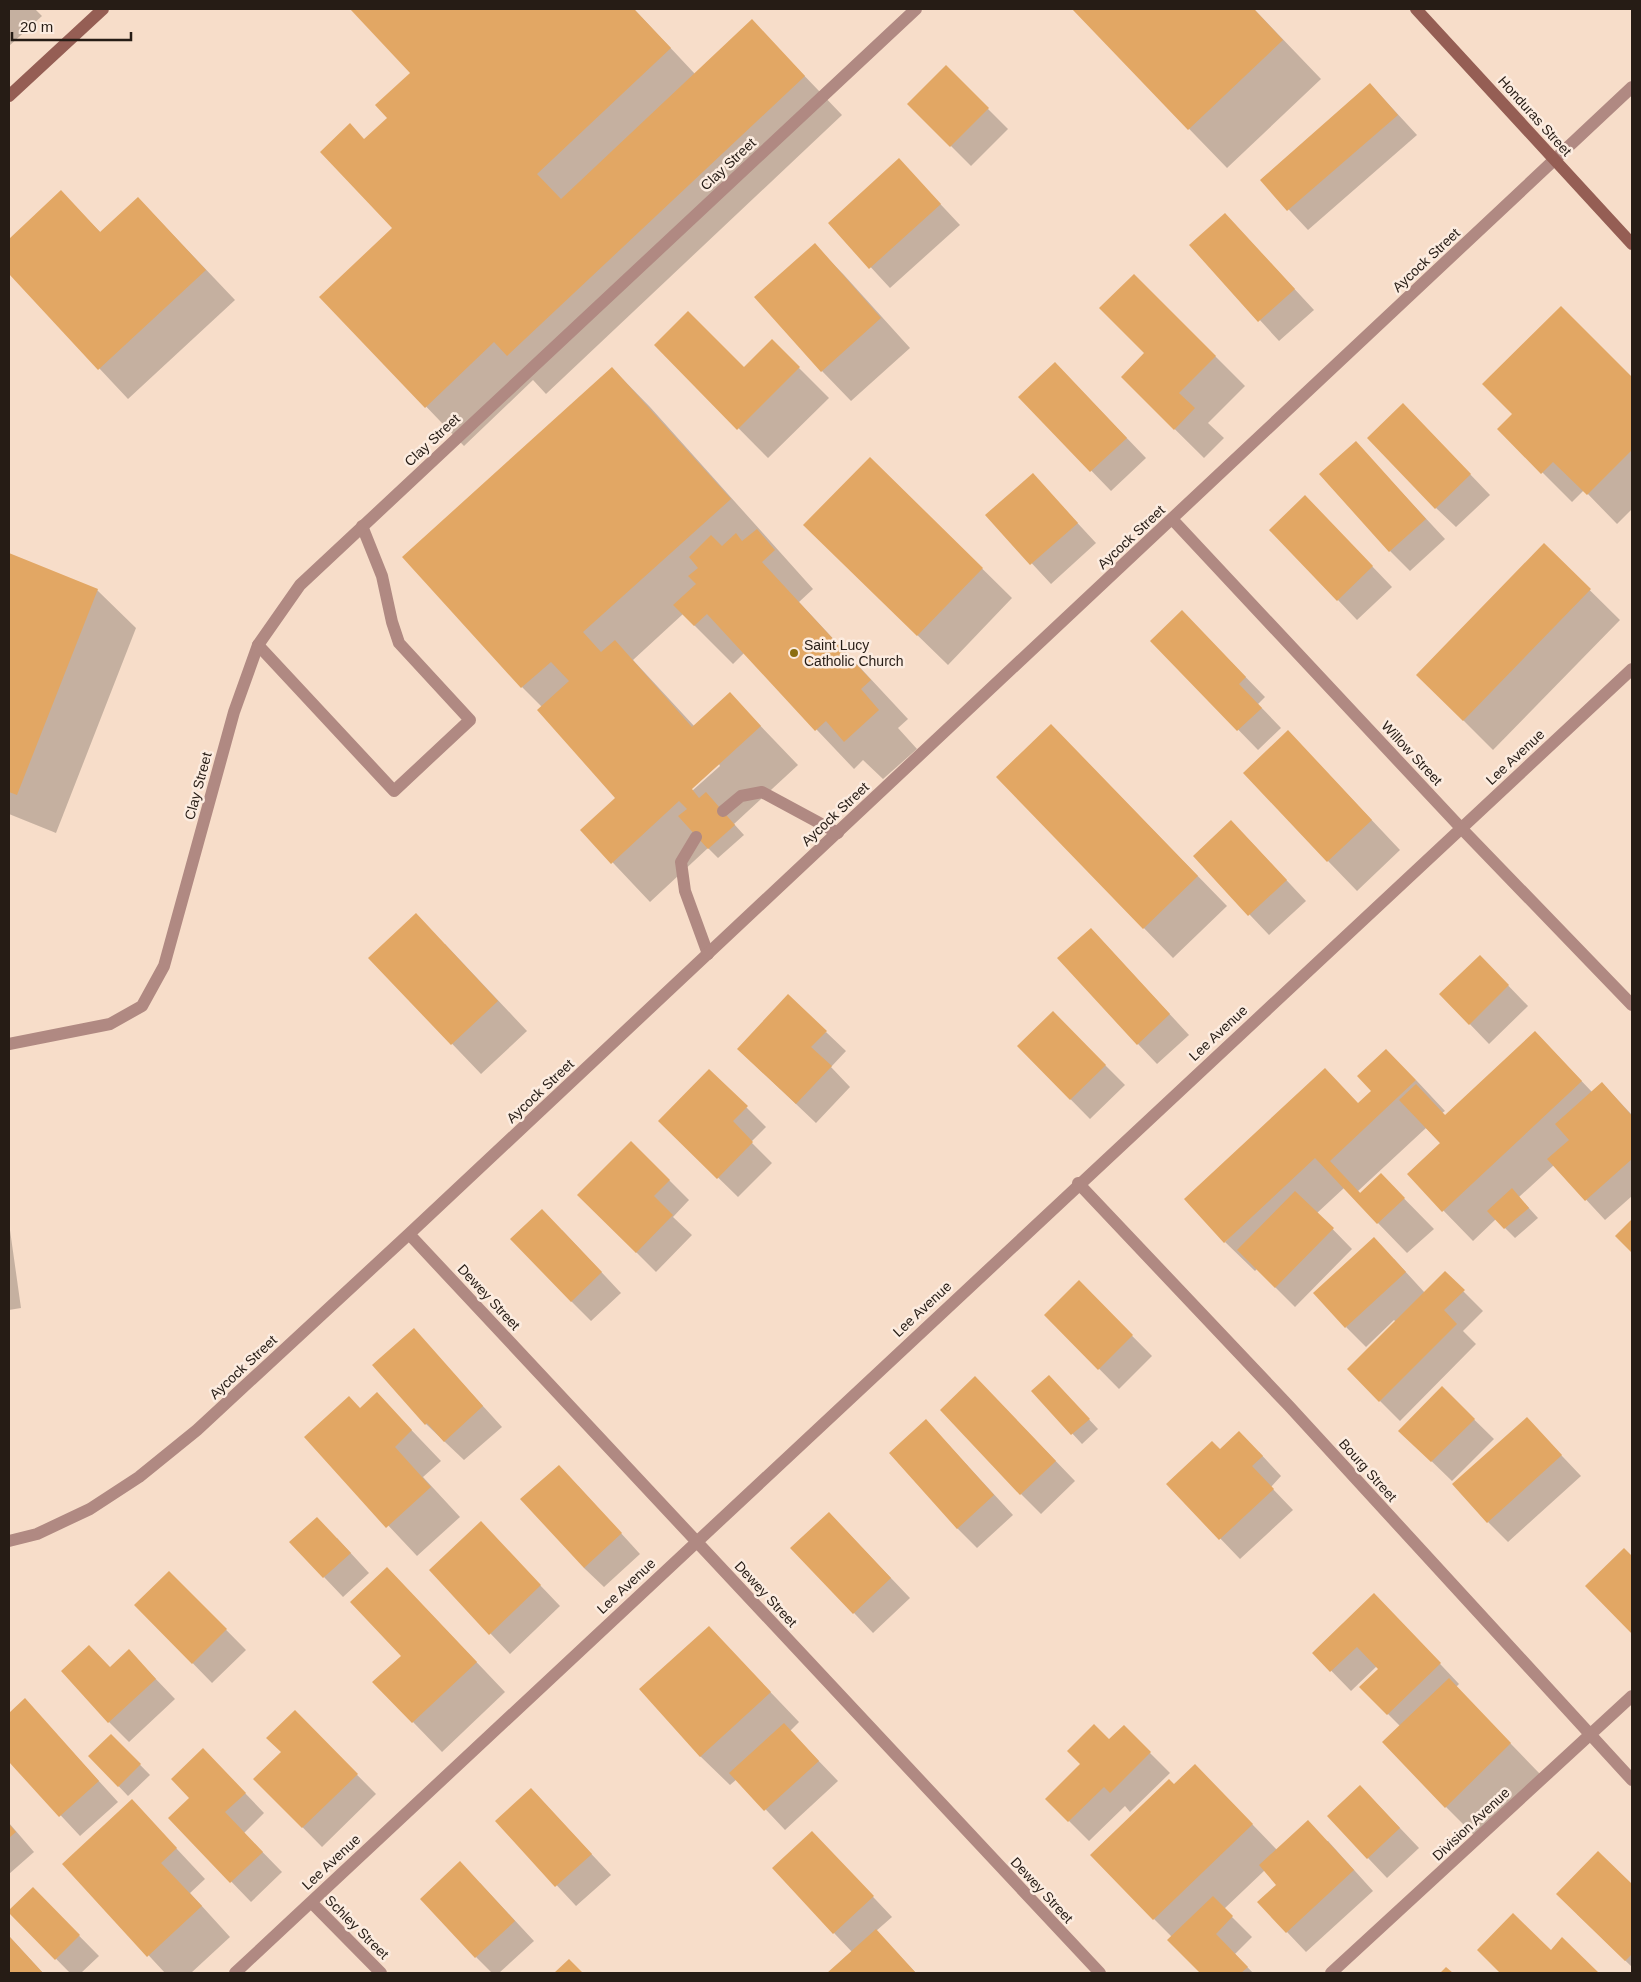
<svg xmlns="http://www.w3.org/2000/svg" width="1641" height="1982" viewBox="0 0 1641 1982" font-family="Arial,sans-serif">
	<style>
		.shadow { fill: #0003; fill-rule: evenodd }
		.building { fill: #e2a764 }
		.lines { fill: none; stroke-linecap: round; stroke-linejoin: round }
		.service { stroke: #b08982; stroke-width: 12 }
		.minor { stroke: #b08982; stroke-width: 12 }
		.secondary { stroke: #955e54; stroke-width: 12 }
		.poi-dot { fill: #8c6e10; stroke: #fcece0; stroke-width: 2 }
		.labels { text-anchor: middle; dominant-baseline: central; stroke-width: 5; stroke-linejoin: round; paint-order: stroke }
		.street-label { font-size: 14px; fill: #261c15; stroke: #fcece0 }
		.poi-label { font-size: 14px; fill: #261c15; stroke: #fcece0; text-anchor: start }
	</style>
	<rect width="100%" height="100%" fill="#f7ddc9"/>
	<path class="shadow" d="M9 9H35L42 16 9 46Z
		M352 9H634L695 74 752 21 842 115 546 394 533 380 464 446 321 297 394 228 365 140 389 118 412 73Z
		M1073 9H1254L1321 79 1227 168Z
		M946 67 1008 129 971 166 909 104Z
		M1370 84 1417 135 1308 230 1261 180Z
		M899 160 960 225 890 288 830 223Z
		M61 192 101 233 138 198 235 300 128 399 9 272V241Z
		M1225 214 1314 310 1279 341 1191 245Z
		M815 245 844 275 910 348 851 401 822 371Z
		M1134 275 1245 386 1208 423 1224 438 1204 458 1122 377 1146 353Z
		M1561 308 1632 379V509L1617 524 1584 490 1572 502 1499 429 1514 414Z
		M772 341 829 398 768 458 656 345 744 369Z
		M612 368 650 407 813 589 799 602 908 719 898 728 917 749 883 779 863 760 854 769 744 653 733 664 683 614 633 660 695 727 730 694 798 765 734 824 744 835 718 858 708 848 650 902 582 830 617 798 542 707 522 687ZM719 764 720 766 692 791 690 790Z
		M1075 384 1146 458 1111 491 1020 397Z
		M1423 425 1490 495 1456 527 1436 508Z
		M1356 443 1445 539 1410 571 1390 551Z
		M870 458 1012 598 948 665 834 554Z
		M1033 475 1096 543 1051 584 987 515Z
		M1325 517 1392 587 1357 620 1338 600Z
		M1544 545 1620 620 1493 750 1447 704Z
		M9 555 97 590 136 628 56 833 9 814Z
		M1202 632 1265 697 1258 704 1281 728 1258 750 1152 641Z
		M1080 755 1227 906 1173 958 997 777Z
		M1317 762 1400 850 1357 891 1328 861Z
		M1251 842 1306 901 1269 935 1194 856Z
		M1091 929 1189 1035 1157 1064 1138 1044Z
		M445 944 527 1031 481 1074 370 958Z
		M1499 976 1528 1006 1489 1044 1441 994Z
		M1053 1013 1125 1085 1090 1119 1018 1046Z
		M826 1032 846 1051 831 1067 850 1087 816 1123 758 1068Z
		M1535 1032 1592 1092 1602 1083 1632 1115V1196L1605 1220 1554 1165 1519 1197 1538 1218 1515 1238 1496 1219 1473 1241 1408 1174 1441 1144 1426 1128 1358 1191 1361 1194 1381 1175 1434 1229 1407 1253 1344 1188 1317 1213 1352 1249 1295 1307 1257 1269 1255 1271 1225 1242 1359 1104 1416 1080 1445 1111 1442 1113 1446 1116Z
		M709 1070 766 1127 751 1142 772 1163 738 1197 660 1121Z
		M631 1142 689 1200 673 1217 692 1235 656 1272 579 1195Z
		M9 1223 21 1308 9 1310Z
		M562 1230 621 1293 591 1321 571 1301Z
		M1394 1259 1425 1293 1445 1273 1483 1311 1463 1331 1476 1344 1400 1421 1348 1369 1396 1322 1394 1320 1366 1347 1346 1327Z
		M1079 1282 1152 1356 1119 1389 1046 1315Z
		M414 1330 502 1427 464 1460 426 1424 374 1365Z
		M1058 1386 1098 1429 1082 1444 1033 1391Z
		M1442 1388 1494 1439 1452 1481 1420 1450Z
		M377 1394 441 1461 423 1477 460 1517 417 1556 305 1437 360 1410Z
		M995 1398 1075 1481 1041 1514 1021 1494Z
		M1527 1419 1581 1476 1508 1542 1488 1522Z
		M945 1441 1013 1515 977 1548 957 1528Z
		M1259 1452 1281 1476 1271 1487 1293 1510 1240 1559 1168 1484Z
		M578 1486 640 1554 604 1587 584 1568Z
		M829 1513 910 1598 873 1633 854 1613Z
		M337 1538 369 1573 343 1597 324 1577Z
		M500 1543 560 1606 510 1654 430 1570Z
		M1624 1549 1632 1558V1632L1587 1586Z
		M387 1568 505 1692 442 1752 413 1722Z
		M169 1572 246 1650 212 1683 136 1605Z
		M1393 1614 1459 1684 1456 1687 1540 1774 1475 1836 1446 1807 1400 1726 1361 1687 1380 1669 1377 1666 1351 1691 1314 1653Z
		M709 1628 799 1722 790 1731 838 1781 785 1830 737 1779 730 1785 700 1756Z
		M129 1651 175 1699 129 1742 109 1722 110 1668Z
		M25 1700 118 1802 80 1836 9 1760V1714Z
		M295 1712 376 1794 322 1847 255 1779 282 1752Z
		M1124 1727 1170 1773 1130 1812 1125 1806 1089 1841 1047 1799Z
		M111 1735 150 1775 128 1796 90 1756Z
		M223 1770 264 1813 244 1833 282 1872 251 1902 170 1818Z
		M1174 1785 1224 1795 1277 1850 1328 1841 1373 1891 1306 1952 1287 1932 1278 1885 1265 1870 1224 1909 1252 1937 1235 1954 1253 1973H1201L1169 1940 1172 1937 1154 1919Z
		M1360 1786 1419 1848 1387 1878 1368 1858Z
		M531 1789 611 1875 576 1906 497 1821Z
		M132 1801 205 1879 190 1893 230 1937 191 1973H165L64 1864Z
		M9 1823 34 1852 9 1874Z
		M812 1832 892 1917 876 1931 916 1973H829L852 1952 834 1933Z
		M1598 1852 1632 1885V1967L1577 1914Z
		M480 1883 534 1941 499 1973H492L476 1957Z
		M33 1889 99 1956 81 1973H70L9 1911Z
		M9 1936 43 1973H9Z
		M1562 1939 1597 1973H1502L1479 1950 1551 1952Z"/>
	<path class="building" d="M350 9H634L671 48 537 174 561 199 752 19 805 76 507 356 494 342 425 408 319 297 392 228 320 152 350 123 364 139 387 118 375 105 410 73Z
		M1072 9H1254L1283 40 1188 130Z
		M946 65 989 108 950 147 907 104Z
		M1370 83 1398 115 1287 211 1260 180Z
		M899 158 941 204 869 269 828 223Z
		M61 190 100 232 138 197 206 270 98 370 9 274V239Z
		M1225 213 1295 289 1258 322 1189 245Z
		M815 243 881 318 821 372 754 297Z
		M1134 274 1216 356 1179 393 1195 408 1174 430 1121 377 1144 353 1099 308Z
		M1561 306 1632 377V450L1587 495 1553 462 1541 474 1497 429 1512 414 1482 384Z
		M688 311 744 367 772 339 800 367 737 430 654 345Z
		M1055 362 1127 438 1090 472 1018 397Z
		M612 367 731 499 583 632 601 652 615 640 692 727 730 692 761 726 692 789 699 798 706 792 735 825 708 849 678 816 687 809 679 801 611 864 580 830 615 798 537 710 569 681 551 662 521 688 402 557Z
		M1403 403 1471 474 1435 509 1367 438Z
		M1356 441 1426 519 1389 552 1319 474Z
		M870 457 983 568 917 636 803 525Z
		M1033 473 1078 523 1030 565 985 515Z
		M1305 495 1373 566 1337 601 1269 530Z
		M757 529 775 550 762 562 871 680 861 689 879 710 844 742 826 721 815 731 707 614 694 626 673 605 696 584 688 576 698 568 689 557 711 535 722 546 736 533 742 541Z
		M1544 543 1591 589 1463 721 1416 675Z
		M9 553 98 589 17 795 9 792Z
		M1182 610 1246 677 1239 684 1262 708 1237 731 1150 641Z
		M1051 724 1198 876 1143 929 996 777Z
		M1288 730 1372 820 1327 862 1243 773Z
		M1231 820 1287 880 1248 916 1193 856Z
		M416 913 498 1001 451 1045 368 958Z
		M1091 928 1170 1014 1137 1045 1057 958Z
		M1480 955 1509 985 1469 1025 1439 994Z
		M788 994 827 1031 811 1047 832 1066 796 1104 737 1049Z
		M1053 1011 1106 1065 1070 1100 1017 1046Z
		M1535 1031 1582 1081 1442 1212 1407 1174 1440 1143 1399 1100 1416 1084 1445 1115Z
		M1386 1049 1416 1080 1330 1161 1360 1193 1381 1173 1405 1198 1377 1224 1315 1158 1224 1243 1184 1199 1325 1068 1358 1103 1371 1091 1357 1076Z
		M709 1069 748 1106 733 1121 753 1142 717 1179 658 1121Z
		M1602 1082 1632 1116V1159L1585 1201 1547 1159 1569 1140 1555 1124Z
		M631 1141 670 1180 654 1196 673 1215 636 1253 577 1195Z
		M1512 1188 1529 1208 1504 1229 1487 1211Z
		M1295 1191 1334 1228 1275 1288 1237 1250Z
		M542 1209 602 1272 571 1302 510 1239Z
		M1632 1219V1253L1615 1236Z
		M1374 1237 1406 1272 1345 1328 1313 1293Z
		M1445 1271 1465 1290 1444 1310 1457 1324 1379 1402 1347 1369Z
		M1079 1280 1133 1335 1098 1370 1044 1315Z
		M414 1328 483 1406 444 1442 427 1423 425 1425 372 1365Z
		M1049 1375 1090 1419 1071 1435 1031 1391Z
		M975 1376 1056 1461 1020 1495 940 1410Z
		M1442 1386 1475 1419 1431 1462 1398 1431Z
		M377 1392 412 1430 395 1447 431 1487 386 1528 304 1437 349 1396 360 1408Z
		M1527 1417 1562 1455 1487 1523 1452 1484Z
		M926 1419 994 1495 957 1529 889 1453Z
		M1239 1431 1263 1456 1252 1466 1274 1489 1219 1540 1166 1484 1212 1441 1220 1449Z
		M559 1465 622 1533 584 1568 520 1499Z
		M829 1512 891 1578 853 1614 790 1548Z
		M317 1517 351 1553 323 1578 289 1542Z
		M481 1521 541 1585 489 1635 429 1570Z
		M1624 1548 1632 1556V1634L1585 1586Z
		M387 1567 477 1662 412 1723 372 1682 401 1656 350 1602Z
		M169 1571 227 1629 192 1664 134 1605Z
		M1374 1593 1441 1663 1387 1715 1359 1687 1378 1669 1357 1647 1330 1672 1312 1653Z
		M709 1626 771 1692 700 1757 639 1689Z
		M89 1645 110 1667 129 1649 156 1679 108 1723 61 1671Z
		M1449 1678 1511 1743 1445 1808 1382 1742Z
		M25 1698 99 1781 59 1817 9 1762V1713Z
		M295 1710 358 1774 302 1828 253 1779 281 1752 266 1738Z
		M784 1723 819 1761 764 1811 729 1773Z
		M1094 1724 1109 1739 1124 1725 1151 1752 1110 1793 1104 1787 1068 1822 1045 1799 1080 1764 1067 1751Z
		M111 1734 141 1764 118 1787 88 1756Z
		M203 1748 246 1793 225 1812 263 1852 230 1883 168 1818 189 1798 171 1779Z
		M1195 1764 1253 1824 1153 1920 1090 1855 1169 1779 1174 1784Z
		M1360 1785 1400 1828 1367 1859 1327 1816Z
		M531 1788 592 1854 555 1887 495 1821Z
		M132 1799 177 1848 161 1863 202 1906 147 1957 62 1864Z
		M1308 1820 1354 1870 1286 1933 1257 1902 1276 1885 1259 1865Z
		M9 1824 16 1832 9 1838Z
		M812 1831 874 1896 833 1934 772 1868Z
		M1598 1851 1632 1884V1954L1625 1961 1556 1894Z
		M460 1861 515 1921 475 1958 420 1899Z
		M33 1887 80 1935 55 1960 9 1913V1910Z
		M1213 1896 1233 1916 1216 1934 1248 1967 1241 1973H1200L1167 1940Z
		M1513 1913 1551 1950 1562 1937 1599 1973H1500L1477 1950Z
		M876 1929 916 1973H827Z
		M9 1936 43 1973H9Z
		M569 1959 583 1973H554Z
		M1446 1967 1453 1973H1440Z"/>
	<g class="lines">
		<path class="service" d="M258 645 394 791 470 720 399 643 392 622 382 576 362 526
			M723 811 741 796 762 792 838 833
			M696 837 681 862 685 891 708 954"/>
		<path class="minor" d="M1172 519 1461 828 1632 1005
			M9 1044 110 1024 142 1006 164 966 234 712 258 645 300 585 916 9
			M1078 1183 1289 1406 1632 1780
			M409 1234 1100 1973
			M9 1541 37 1534 90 1509 139 1477 197 1430 409 1234 1632 87
			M311 1902 381 1973
			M235 1973 1632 669
			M1331 1973 1632 1696"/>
		<path class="secondary" d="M1416 9 1632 244
			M9 96 103 9"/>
	</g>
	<circle class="poi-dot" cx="794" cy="653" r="5"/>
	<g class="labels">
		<g class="street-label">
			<text transform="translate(1535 116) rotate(48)">Honduras Street</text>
			<text transform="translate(728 164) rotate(-43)">Clay Street</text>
			<text transform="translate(1426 260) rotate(-43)">Aycock Street</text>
			<text transform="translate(432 440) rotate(-43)">Clay Street</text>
			<text transform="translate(1131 537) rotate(-43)">Aycock Street</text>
			<text transform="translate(1412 753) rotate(47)">Willow Street</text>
			<text transform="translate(1515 757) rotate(-43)">Lee Avenue</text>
			<text transform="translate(198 786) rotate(-75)">Clay Street</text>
			<text transform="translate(835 814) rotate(-43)">Aycock Street</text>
			<text transform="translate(1218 1033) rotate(-43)">Lee Avenue</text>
			<text transform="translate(540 1091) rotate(-43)">Aycock Street</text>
			<text transform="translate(489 1297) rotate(47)">Dewey Street</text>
			<text transform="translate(922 1309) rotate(-43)">Lee Avenue</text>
			<text transform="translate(243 1367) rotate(-43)">Aycock Street</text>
			<text transform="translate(1368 1470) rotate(48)">Bourg Street</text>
			<text transform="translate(626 1586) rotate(-43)">Lee Avenue</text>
			<text transform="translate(766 1594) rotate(47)">Dewey Street</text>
			<text transform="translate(1471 1824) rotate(-43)">Division Avenue</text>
			<text transform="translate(331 1862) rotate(-43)">Lee Avenue</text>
			<text transform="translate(1042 1890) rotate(47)">Dewey Street</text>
			<text transform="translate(357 1927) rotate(45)">Schley Street</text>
		</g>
		<g class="poi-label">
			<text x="804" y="645">Saint Lucy<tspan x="804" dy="16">Catholic Church</tspan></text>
		</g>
	</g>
	<rect width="1641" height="1982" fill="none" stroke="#261c15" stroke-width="20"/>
	<path d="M12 32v8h119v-8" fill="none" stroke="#261c15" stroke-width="2.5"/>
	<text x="20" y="32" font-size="15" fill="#261c15" stroke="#fcece0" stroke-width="4" paint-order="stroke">20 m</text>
</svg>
